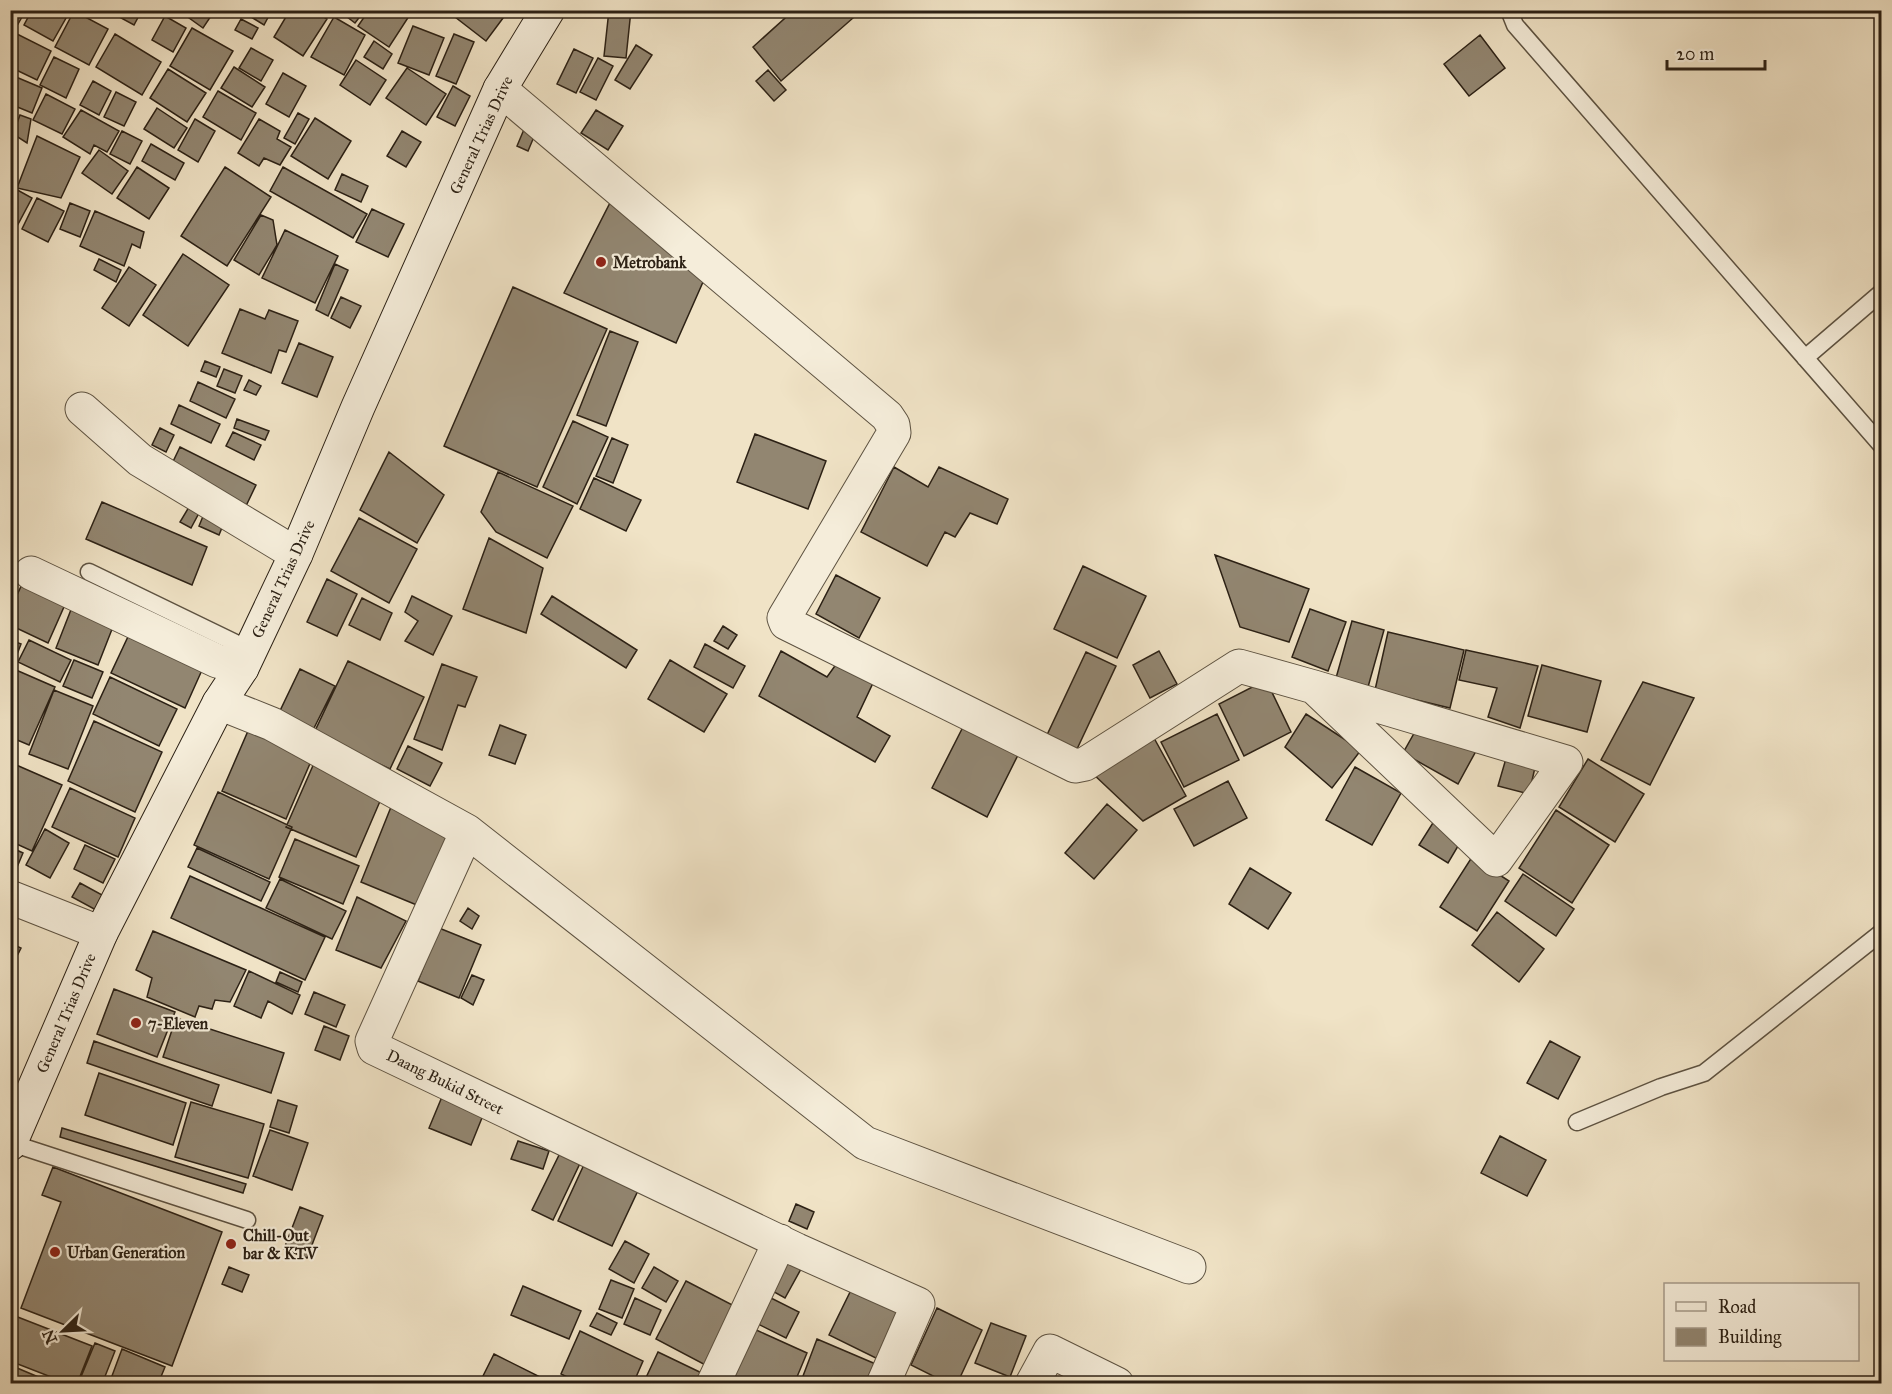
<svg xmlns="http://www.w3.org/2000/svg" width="1892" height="1394" viewBox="0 0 1892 1394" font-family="'IM FELL Great Primer',serif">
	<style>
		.building { fill: #928671; stroke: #2c2115; stroke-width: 1.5 }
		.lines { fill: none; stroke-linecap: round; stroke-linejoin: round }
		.service-casing { stroke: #5d5241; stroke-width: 19 }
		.minor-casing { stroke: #5d5241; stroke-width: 35 }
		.secondary-casing { stroke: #2c2115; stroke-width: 35 }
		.service { stroke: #f5edda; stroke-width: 16 }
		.minor { stroke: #f5edda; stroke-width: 33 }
		.secondary { stroke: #f5edda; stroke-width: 33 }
		.poi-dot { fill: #8f2418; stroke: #f5edda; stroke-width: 2 }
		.labels { text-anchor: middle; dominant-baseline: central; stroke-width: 4.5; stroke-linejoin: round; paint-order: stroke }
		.street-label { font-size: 16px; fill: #2c2115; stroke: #f5edda }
		.poi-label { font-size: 16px; font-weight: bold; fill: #2c2115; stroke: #f5edda; text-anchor: start }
	</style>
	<rect width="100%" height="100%" fill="#f0e3c6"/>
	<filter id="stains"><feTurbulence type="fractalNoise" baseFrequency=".00333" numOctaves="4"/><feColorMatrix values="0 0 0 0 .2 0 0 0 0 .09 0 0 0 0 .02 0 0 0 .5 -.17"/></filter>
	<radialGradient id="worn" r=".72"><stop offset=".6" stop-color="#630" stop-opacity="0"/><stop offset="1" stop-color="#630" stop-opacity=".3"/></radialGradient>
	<path class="building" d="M10 10H26L18 24 10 19Z
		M32 10H68L70 11 53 41 24 25Z
		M111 10H142L134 25 110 12Z
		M178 10H215L203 28Z
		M240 10H272L264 25Z
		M290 10H313L327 19 303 56 274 37Z
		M338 10H365L355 23Z
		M369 10H413L389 47 358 26Z
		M446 10H509L486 41Z
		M609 10H631L626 58 604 56Z
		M794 10H847L853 18 781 81 753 47Z
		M74 11 108 29 89 65 55 47Z
		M165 16 186 28 173 52 152 40Z
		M334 17 365 35 344 75 311 57Z
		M241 19 258 28 252 39 235 30Z
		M413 26 444 38 429 75 398 63Z
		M192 28 233 51 210 90 170 66Z
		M15 33 51 51 37 80 10 67V42Z
		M115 34 161 62 142 95 96 67Z
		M454 34 474 42 456 84 436 76Z
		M1480 35 1505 68 1469 96 1444 64Z
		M374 41 392 54 383 69 364 57Z
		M636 45 652 55 630 89 615 80Z
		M251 48 273 60 261 81 239 68Z
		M574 49 593 58 576 93 557 84Z
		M54 57 79 69 66 98 40 85Z
		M598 58 613 66 596 100 580 92Z
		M356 60 386 80 370 105 340 85Z
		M234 67 265 87 252 107 221 88Z
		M407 68 446 94 426 125 386 98Z
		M168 69 206 93 187 122 150 98Z
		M768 70 786 90 774 101 756 81Z
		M283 73 306 86 289 117 266 104Z
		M16 77 42 88 32 113 10 104V90Z
		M93 81 111 91 99 115 80 105Z
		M453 86 470 96 455 126 437 117Z
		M218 91 256 113 241 140 203 117Z
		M116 92 136 102 124 126 104 117Z
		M46 94 75 109 62 134 33 120Z
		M157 108 187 128 174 148 144 129Z
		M81 110 119 131 107 152 94 145 90 154 63 137Z
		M596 110 623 126 608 150 581 133Z
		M298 113 309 119 295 144 284 138Z
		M20 115 31 119 27 143 13 134Z
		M315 118 351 141 328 179 291 156Z
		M195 119 215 131 198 162 178 150Z
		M259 119 280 131 277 139 291 147 280 165 264 158 259 166 238 153Z
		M525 127 536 132 528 151 517 146Z
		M122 131 142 141 130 164 110 154Z
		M402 131 421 142 406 167 387 156Z
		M37 136 80 157 61 198 17 188Z
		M151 144 184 163 175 180 142 161Z
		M99 150 128 171 112 194 82 173Z
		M137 167 169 188 149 219 117 198Z
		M225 167 271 197 227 266 181 236Z
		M283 167 367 214 353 238 270 191Z
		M342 174 368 186 361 202 335 190Z
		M12 187 32 198 16 228 10 225Z
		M613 197 707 273 676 343 564 293Z
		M37 198 64 211 48 242 22 229Z
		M70 203 90 211 80 237 60 229Z
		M372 209 404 224 388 257 356 242Z
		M95 211 144 232 140 248 132 244 124 266 80 246Z
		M261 215 273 220 277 245 259 275 234 260Z
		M285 230 338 256 315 303 262 278Z
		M183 254 229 285 188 346 143 315Z
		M99 259 121 270 116 282 94 270Z
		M335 264 348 270 328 316 316 310Z
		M129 267 156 285 129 326 102 308Z
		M513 287 607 329 537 487 444 446Z
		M341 297 361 306 350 328 331 318Z
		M240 309 265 319 269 310 298 321 286 352 279 350 271 373 222 353Z
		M610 331 638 342 606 426 577 415Z
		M299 343 333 357 317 397 282 383Z
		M205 361 220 367 216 377 201 371Z
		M224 369 242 376 235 393 217 386Z
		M249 380 261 386 256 395 244 390Z
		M198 382 235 399 226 418 190 401Z
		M179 405 220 424 211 443 171 424Z
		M237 419 269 431 265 440 234 428Z
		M573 421 608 437 577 504 543 487Z
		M160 428 174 435 166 452 152 445Z
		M233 432 261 445 254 460 226 446Z
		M755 434 826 461 808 509 737 482Z
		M612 438 628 445 613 483 596 476Z
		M180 447 256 485 245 508 169 470Z
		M389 452 444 495 417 543 360 510Z
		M894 467 928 487 939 467 1008 499 997 524 970 513 955 537 945 532 927 566 861 532Z
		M498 472 573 506 547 558 496 532 481 512Z
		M594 478 641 500 626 531 580 509Z
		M102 502 207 547 192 585 86 539Z
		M189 507 199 513 191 528 180 522Z
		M206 509 226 518 219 535 199 526Z
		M359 518 417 549 389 603 331 571Z
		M489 538 543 568 526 633 463 609Z
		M1215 555 1309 589 1289 642 1240 627Z
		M1083 566 1146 596 1117 658 1054 629Z
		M836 575 880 598 859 638 816 614Z
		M327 579 357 594 337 636 307 622Z
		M24 580 67 600 48 643 10 625V610Z
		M412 596 452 616 433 655 405 641 418 621 405 612Z
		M552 596 637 650 626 668 541 614Z
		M362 598 392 613 380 640 349 625Z
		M74 602 116 619 98 665 56 648Z
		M1310 609 1346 622 1328 671 1292 657Z
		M1352 621 1384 630 1368 687 1336 678Z
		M133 626 207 659 185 708 111 673Z
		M723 626 737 635 728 649 714 641Z
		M1388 632 1464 650 1450 708 1375 690Z
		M10 640 21 644 16 657 10 655Z
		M29 640 71 660 60 682 18 662Z
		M705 644 745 666 733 688 694 667Z
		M1466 650 1538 666 1520 728 1488 717 1497 688 1459 680Z
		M781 651 827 677 837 663 873 683 857 717 890 736 875 762 759 696Z
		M1159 651 1177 684 1150 698 1133 665Z
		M1086 652 1116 666 1077 749 1047 735Z
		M74 660 103 672 92 698 63 686Z
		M670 660 727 694 704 732 648 699Z
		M348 661 424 697 390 769 314 733Z
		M442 664 477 677 465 707 458 705 442 750 414 739Z
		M1542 665 1601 681 1587 732 1528 716Z
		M300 669 335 686 312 732 278 715Z
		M16 670 55 687 29 745 10 737V683Z
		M110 677 177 709 159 746 93 714Z
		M1266 680 1291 732 1244 756 1219 704Z
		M1643 682 1694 698 1650 785 1601 760Z
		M54 690 93 706 68 769 29 754Z
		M1217 714 1239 760 1184 787 1161 742Z
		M1306 714 1361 750 1332 788 1285 747Z
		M94 721 162 752 135 812 68 781Z
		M1421 721 1476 751 1458 784 1403 753Z
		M251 724 315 752 286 819 222 791Z
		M500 725 526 735 515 764 489 755Z
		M964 725 1019 753 987 817 932 788Z
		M1154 738 1186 796 1143 821 1091 772Z
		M408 746 442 763 430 786 397 769Z
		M1507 755 1536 763 1529 794 1498 786Z
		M1588 759 1644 794 1615 842 1559 807Z
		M315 761 384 792 356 857 286 827Z
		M14 764 62 785 32 851 10 841V772Z
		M1355 767 1401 793 1372 845 1326 820Z
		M1228 781 1247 818 1194 846 1174 809Z
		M70 788 135 818 118 857 52 827Z
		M218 792 292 827 269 879 194 845Z
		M393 802 456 828 424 908 361 882Z
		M1107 804 1137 830 1094 879 1065 853Z
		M1556 810 1609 845 1572 903 1519 868Z
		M1436 818 1464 836 1448 863 1419 845Z
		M45 829 69 843 50 878 26 865Z
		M295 839 359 866 343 904 279 877Z
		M85 845 115 859 103 883 74 869Z
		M10 847 23 853 15 872 10 870Z
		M197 848 270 882 261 901 188 867Z
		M1472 857 1509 881 1477 931 1440 907Z
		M1250 868 1291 893 1268 929 1229 904Z
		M1523 874 1574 909 1556 936 1505 901Z
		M190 876 325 937 305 980 171 918Z
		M280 879 346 911 332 939 266 908Z
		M80 883 104 896 96 910 72 897Z
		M357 897 406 921 381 968 336 950Z
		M468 908 479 916 472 929 460 921Z
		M1497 912 1544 949 1519 982 1472 945Z
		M439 928 481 945 459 998 418 981Z
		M153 931 246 970 230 1002 215 1000 212 1009 199 1006 195 1017 147 997 152 978 136 970Z
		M10 943 21 948 10 970Z
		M249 971 300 995 292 1014 268 1001 261 1018 234 1006Z
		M280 972 302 982 298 992 276 982Z
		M472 975 484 980 473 1005 461 998Z
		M114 989 175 1012 157 1057 97 1034Z
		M314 992 345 1005 336 1027 305 1014Z
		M176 1018 284 1053 271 1093 163 1057Z
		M324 1026 349 1036 340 1060 315 1050Z
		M94 1041 219 1085 212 1106 87 1063Z
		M1550 1041 1580 1057 1558 1099 1527 1083Z
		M99 1073 186 1103 173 1145 85 1115Z
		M444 1092 486 1108 471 1145 429 1128Z
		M278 1100 297 1106 289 1133 270 1127Z
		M191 1102 264 1124 248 1178 175 1157Z
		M62 1128 246 1184 243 1193 60 1137Z
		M270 1130 308 1143 292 1190 253 1176Z
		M1500 1136 1546 1160 1527 1196 1481 1173Z
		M518 1141 549 1151 543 1169 511 1159Z
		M563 1147 583 1157 553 1220 532 1210Z
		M588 1156 642 1182 612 1246 558 1221Z
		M53 1167 222 1232 172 1366 21 1308 61 1202 42 1195Z
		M796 1204 814 1212 807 1229 789 1221Z
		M300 1207 323 1216 307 1258 284 1249Z
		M625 1241 649 1254 634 1283 609 1269Z
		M783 1259 801 1269 785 1298 767 1288Z
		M229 1267 249 1275 242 1292 222 1284Z
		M654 1267 678 1281 666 1302 642 1288Z
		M611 1280 634 1289 622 1318 599 1309Z
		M686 1281 744 1311 713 1369 656 1339Z
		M855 1282 912 1311 886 1363 829 1335Z
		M523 1286 581 1311 569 1339 511 1315Z
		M763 1294 799 1312 786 1338 750 1320Z
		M635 1298 661 1310 650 1335 624 1324Z
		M937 1308 982 1330 957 1384H949L911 1365Z
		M597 1313 617 1323 611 1335 590 1326Z
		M10 1314 92 1346 77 1384H69L10 1361Z
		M991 1323 1026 1336 1010 1377 975 1363Z
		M754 1329 807 1353 794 1384H744L732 1378Z
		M580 1331 643 1361 633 1384H581L561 1374Z
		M817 1339 885 1368 878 1384H800Z
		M95 1343 115 1351 102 1384H78Z
		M122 1349 165 1367 158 1384H109Z
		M658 1352 710 1377 708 1384H643Z
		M494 1354 554 1384H479Z
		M10 1365 55 1384H10Z
		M922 1377 937 1384H919Z"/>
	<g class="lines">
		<g class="service-casing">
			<path id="service" d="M1509 10 1515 25 1882 446
				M1805 358 1882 292
				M89 572 250 650
				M1577 1122 1661 1087 1704 1073 1882 932
				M11 1143 247 1220"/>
		</g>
		<g class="minor-casing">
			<path id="minor" d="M500 89 887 416 893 425 894 433 784 618 786 623 790 625 1075 766 1085 764 1239 666 1314 687 1566 762 1496 860 1314 687
				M82 409 140 460 296 554
				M31 573 217 661 242 668
				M219 703 272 724 467 831 372 1041 374 1048 797 1250 918 1304 883 1384
				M467 831 865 1143 1189 1267
				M10 897 101 933
				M713 1384 780 1241
				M1032 1384 1050 1351 1117 1384"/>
		</g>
		<g class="secondary-casing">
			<path id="secondary" d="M10 1144 101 933 219 703 242 668 296 554 358 407 500 89 548 10"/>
		</g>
		<use href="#service" class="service"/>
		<use href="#minor" class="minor"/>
		<use href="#secondary" class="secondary"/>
	</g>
	<g class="poi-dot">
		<circle cx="601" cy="262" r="6"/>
		<circle cx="136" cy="1023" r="6"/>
		<circle cx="231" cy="1244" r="6"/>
		<circle cx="55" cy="1252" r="6"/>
	</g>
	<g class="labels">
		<g class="street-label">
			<text transform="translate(481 135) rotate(-65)">General Trias Drive</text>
			<text transform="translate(283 579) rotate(-65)">General Trias Drive</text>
			<text transform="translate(66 1013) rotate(-67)">General Trias Drive</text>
			<text transform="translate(445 1082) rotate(26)">Daang Bukid Street</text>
		</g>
		<g class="poi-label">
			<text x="613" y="262">Metrobank</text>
			<text x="148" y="1023">7-Eleven</text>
			<text x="243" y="1235">Chill-Out<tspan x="243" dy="18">bar &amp; KTV</tspan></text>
			<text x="67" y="1252">Urban Generation</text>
		</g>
	</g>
	<rect width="1892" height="1394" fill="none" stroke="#f0e3c6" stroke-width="36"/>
	<rect x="12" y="12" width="1868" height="1370" fill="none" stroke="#2c2115" stroke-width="3"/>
	<rect x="18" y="18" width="1856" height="1358" fill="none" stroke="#2c2115" stroke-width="1.5"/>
	<rect x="1664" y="1283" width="195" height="78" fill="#f5edda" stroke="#a59b8b" stroke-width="1.5"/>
	<rect x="1676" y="1302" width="30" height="9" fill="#f5edda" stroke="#a59b8b" stroke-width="1.5"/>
	<text x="1718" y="1313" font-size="18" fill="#2c2115">Road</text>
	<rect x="1676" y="1328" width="30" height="18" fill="#928671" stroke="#a59b8b" stroke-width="1.5"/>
	<text x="1718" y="1343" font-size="18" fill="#2c2115">Building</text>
	<g transform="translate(63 1331) rotate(246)" stroke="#f5edda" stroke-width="4.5" paint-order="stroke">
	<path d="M0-4.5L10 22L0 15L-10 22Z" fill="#2c2115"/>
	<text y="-9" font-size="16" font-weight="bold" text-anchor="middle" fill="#2c2115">N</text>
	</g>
	<path d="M1667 60v9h98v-9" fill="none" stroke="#2c2115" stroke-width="3"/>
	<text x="1676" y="60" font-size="18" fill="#2c2115" stroke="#f5edda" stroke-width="4.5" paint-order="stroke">20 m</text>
	<rect width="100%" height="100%" filter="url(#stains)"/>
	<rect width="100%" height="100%" fill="url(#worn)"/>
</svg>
